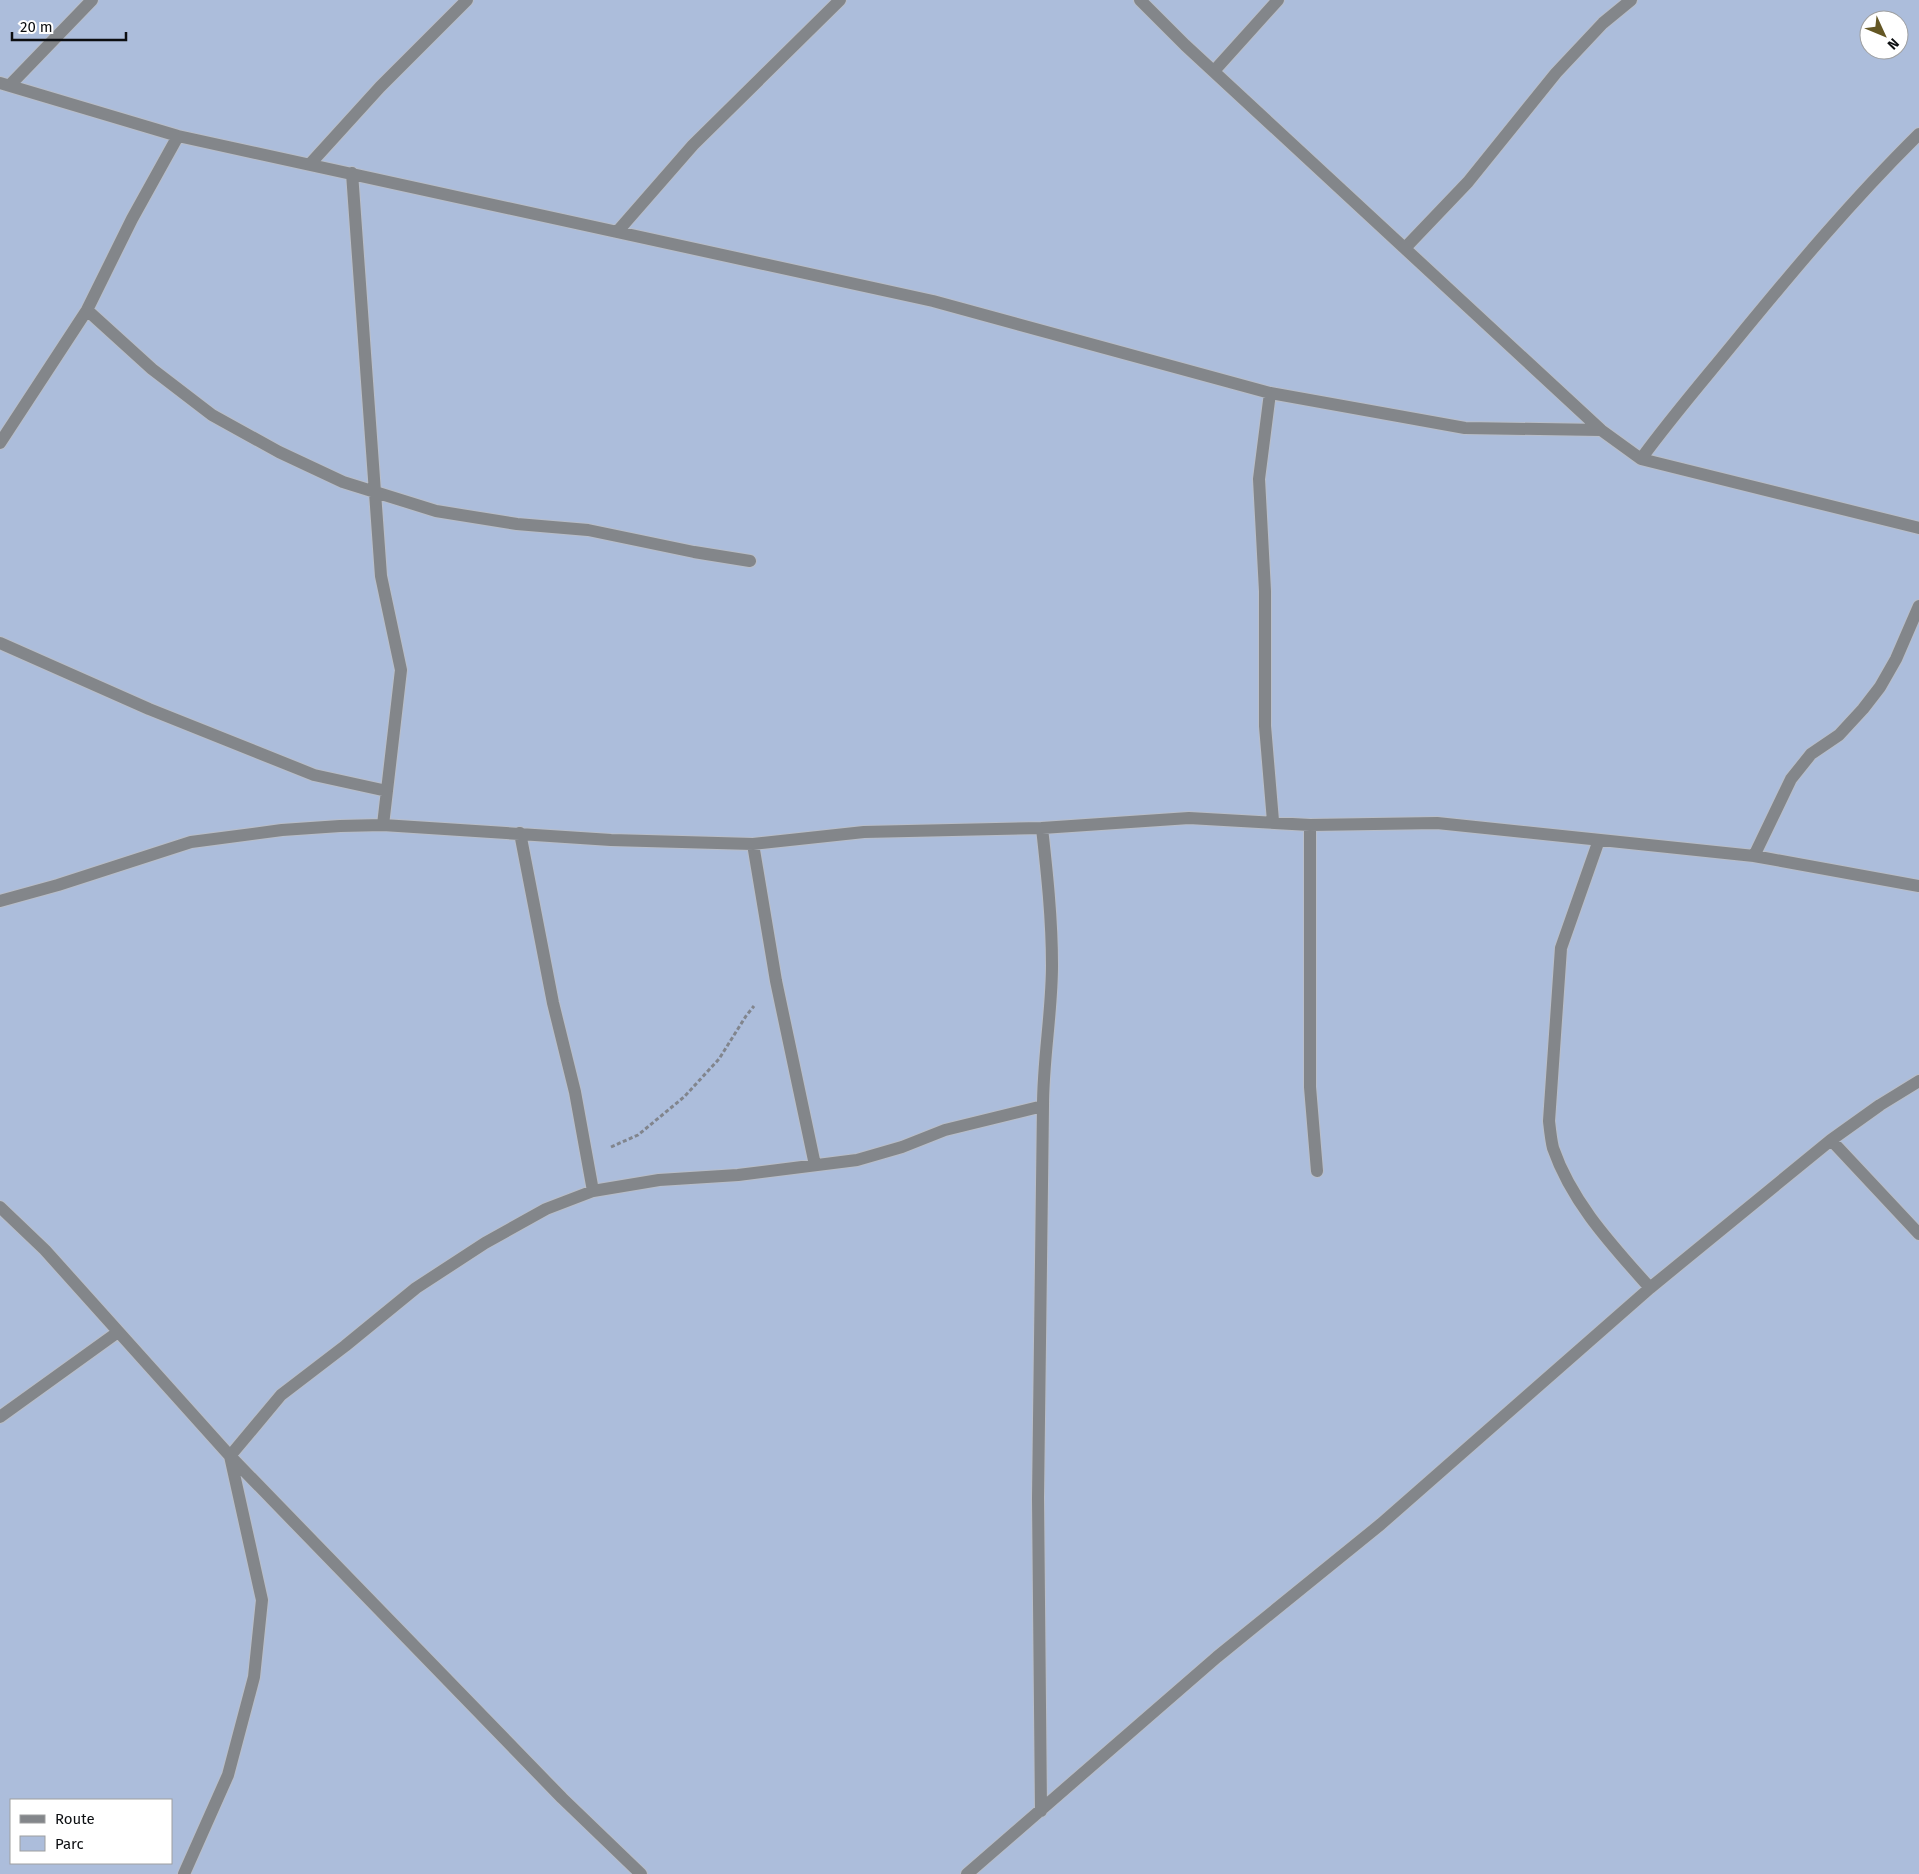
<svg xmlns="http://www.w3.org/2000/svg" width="1919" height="1874" viewBox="0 0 1919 1874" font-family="'Fira Sans',sans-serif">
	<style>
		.green { fill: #acbddb; fill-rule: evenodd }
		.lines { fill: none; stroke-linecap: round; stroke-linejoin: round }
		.minor-casing { stroke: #b9bec8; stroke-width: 14 }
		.path { stroke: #81858d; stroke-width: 3; stroke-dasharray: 4 2.5; stroke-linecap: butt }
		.minor { stroke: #83868a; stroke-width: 12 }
	</style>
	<rect width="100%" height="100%" fill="#dae0eb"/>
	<path class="green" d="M0 0H1919V1874H0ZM1869 20H1899V50H1869ZM11 1800H171V1863H11Z"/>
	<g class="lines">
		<g class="minor-casing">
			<path id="minor" d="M1140 0 1185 45 1601 430 1641 459 1919 528
				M1214 71 1278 0
				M0 83 178 136 933 301 1270 393 1465 428 1601 430
				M10 85 92 0
				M310 164 380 87 467 0
				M352 173 381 576 401 670 383 825
				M617 232 693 145 840 0
				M1405 248 1468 182 1556 73 1603 23 1631 0
				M87 310 152 369 212 415 279 452 343 482 436 511 517 524 588 530 694 552 750 561
				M1270 393 1259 479 1265 591V726L1273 821
				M0 443 87 310 132 219 178 136
				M1641 459C1670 419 1702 382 1733 344 1792 272 1852 200 1919 134
				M0 643 149 709 314 775 387 791
				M1310 825V1087L1317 1171
				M520 833 553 1003 575 1092 593 1191 659 1180 738 1175 857 1160 902 1147 945 1130 1043 1106C1043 1059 1052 1012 1052 965 1052 919 1047 873 1042 828
				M1599 840 1561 948 1549 1121C1550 1130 1551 1140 1553 1148 1572 1203 1612 1245 1650 1288
				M753 844 776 981 815 1165
				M1754 856 1791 779 1811 754 1839 735 1863 709 1880 687 1896 659 1919 606
				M0 901 58 885 191 842 282 830 340 826 383 825 611 840 753 844 864 832 1042 828 1189 818 1310 825 1437 823 1754 856 1919 886
				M1831 1140 1919 1234
				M0 1207 45 1250 230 1456 562 1798 641 1874
				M0 1417 118 1332
				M1041 1811 1038 1498 1043 1106
				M184 1874 228 1775 254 1677 262 1600 230 1456 281 1395 345 1346 416 1288 485 1243 546 1209 593 1191
				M967 1874 1217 1657 1381 1524 1650 1288 1831 1140 1880 1105 1919 1081"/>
		</g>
		<path class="path" d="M611 1147 638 1135 684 1097 719 1059 746 1016 754 1006"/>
		<use href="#minor" class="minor"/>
	</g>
	<rect x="10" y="1799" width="162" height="65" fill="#ffffff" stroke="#9e9fa0"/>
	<rect x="20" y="1815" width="25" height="8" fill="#83868a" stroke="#9e9fa0"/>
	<text x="55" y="1824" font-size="15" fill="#0c0e11">Route</text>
	<rect x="20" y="1836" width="25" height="15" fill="#acbddb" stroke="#9e9fa0"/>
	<text x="55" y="1849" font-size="15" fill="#0c0e11">Parc</text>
	<g transform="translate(1884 35) rotate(134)"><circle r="24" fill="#ffffff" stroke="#9e9fa0"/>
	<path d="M0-4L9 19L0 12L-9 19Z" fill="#645724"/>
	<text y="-8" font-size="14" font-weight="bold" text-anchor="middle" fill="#0c0e11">N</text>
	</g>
	<path d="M12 32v8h114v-8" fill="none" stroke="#0c0e11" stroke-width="2.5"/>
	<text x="20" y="32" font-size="15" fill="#0c0e11" stroke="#ffffff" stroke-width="4" paint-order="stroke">20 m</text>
</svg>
